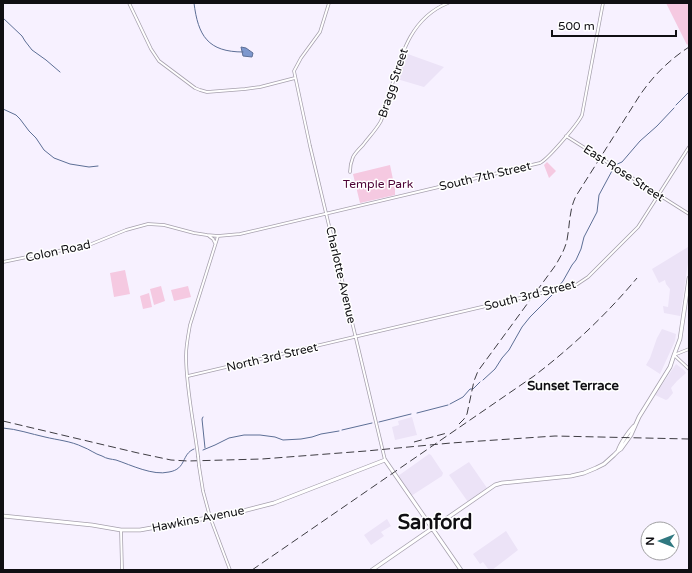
<svg xmlns="http://www.w3.org/2000/svg" width="692" height="573" viewBox="0 0 692 573" font-family="'Varela Round',sans-serif">
	<style>
		.built { fill: #ece3f7 }
		.green { fill: #f5c9e1 }
		.water { fill: #7e98ce; stroke: #5d6f96 }
		.lines { fill: none; stroke-linecap: round; stroke-linejoin: round }
		.stream { stroke: #5d6f96; stroke-width: 1 }
		.tertiary-casing { stroke: #a6a0ad; stroke-width: 3.5 }
		.primary-casing { stroke: #a6a0ad; stroke-width: 4.5 }
		.tertiary { stroke: #fff; stroke-width: 2 }
		.primary { stroke: #fff; stroke-width: 3 }
		.rail { stroke: #3f3d43; stroke-width: 1; stroke-dasharray: 8 4; stroke-linecap: butt }
		.tertiary-bridge-casing { stroke: #a6a0ad; stroke-width: 3.5; stroke-linecap: butt }
		.tertiary-bridge { stroke: #fff; stroke-width: 2 }
		.labels { text-anchor: middle; dominant-baseline: central; stroke-width: 3; stroke-linejoin: round; paint-order: stroke }
		.street-label { font-size: 12px; fill: #100f13; stroke: #fff }
		.park-label { font-size: 12px; fill: #4e0537; stroke: #fff }
		.neighbourhood-label { font-size: 13px; font-weight: bold; fill: #100f13; stroke: #fff }
		.town-label { font-size: 20px; font-weight: bold; fill: #100f13; stroke: #fff }
	</style>
	<rect width="100%" height="100%" fill="#f7f1ff"/>
	<path class="built" d="M405 53 444 67 424 87 397 79Z
		M688 247 689 249V256L680 316 664 313 663 306 668 307 670 289 666 284 665 280 659 283 652 269Z
		M662 329 676 334 675 341 660 374 646 365 650 358 657 338Z
		M676 364 684 370 686 373 677 381 671 388 673 393 668 399 666 400 655 395Z
		M412 417 417 435 395 440 392 427 399 425 398 421Z
		M429 454 431 455 443 473 442 476 411 496 398 476Z
		M469 462 487 488 468 502 449 475Z
		M387 519 391 526 381 532 384 536 371 545 364 535Z
		M506 531 518 550 492 570H489L483 562 480 564 473 554Z"/>
	<path class="green" d="M666 3H689V43L687 45Z
		M547 162 556 171 549 178 544 165Z
		M390 165 395 189V195L360 203 353 174Z
		M125 270 130 294 114 297 110 273Z
		M161 286 165 301 154 305 150 289Z
		M188 286 191 297 174 301 171 290Z
		M149 293 152 307 143 309 140 296Z"/>
	<path class="water" d="M241 47 246 48 253 53 252 57 243 56Z"/>
	<g class="lines">
		<path class="stream" d="M194 3C198 36 208 52 243 52
			M3 18 22 36 25 41 32 50 46 60 60 72
			M676 105 689 92
			M3 109 16 115 20 119 29 131 36 138 44 150 54 158 70 164 89 167 98 166
			M615 165 622 162 640 141 657 126 674 108
			M559 286 563 281 572 265 576 260 581 249 584 237 597 212 599 195 613 169
			M483 380 495 369 502 358 509 350 522 327 530 317 553 294
			M450 404 463 397 470 389H473L480 382
			M417 413 448 405
			M203 417 202 419 205 448
			M379 422 411 414
			M3 428C17 429 31 434 45 437 57 440 71 441 83 447 89 449 95 454 102 456 107 459 111 459 116 460 131 465 153 476 169 472 187 469 181 454 194 449
			M342 430 372 423
			M203 450 215 445 229 438 244 435H260L275 437 283 440 301 439 312 437 321 434 339 431"/>
		<g class="tertiary-casing">
			<path id="tertiary" d="M129 3 151 49 159 61 195 88 200 90 207 92 245 89 260 87 295 78
				M329 3 320 32 301 58 294 71 310 146 385 460
				M566 136 689 214
				M350 172C350 167 351 162 353 157 355 153 359 149 363 145 369 137 376 130 381 121 384 113 386 105 388 98 400 60 408 19 448 3
				M209 236 213 239 215 243
				M3 262 51 252 84 247 126 230 148 224 164 225 194 233 207 235 218 236 240 234 540 163C548 159 578 124 582 115L603 3
				M689 349 674 355 689 369
				M188 376 533 295 576 285 588 277 638 227 689 147
				M198 456C194 424 186 388 186 356 186 346 188 336 190 325L218 236
				M199 466 203 491 210 517 230 570
				M121 530 122 570"/>
		</g>
		<g class="primary-casing">
			<path id="primary" d="M618 451C620 444 629 431 634 426
				M3 516 92 525 121 530H140L235 513 274 503 385 460 461 570
				M372 570 495 485 502 483 571 476 584 473 596 468 604 464 614 455 618 451 621 449 631 435 639 417 670 367 674 355 680 339 689 278"/>
		</g>
		<use href="#tertiary" class="tertiary"/>
		<use href="#primary" class="primary"/>
		<path class="rail" d="M3 421 138 453 171 460 188 461 262 459 366 451 451 443 555 436 689 439
			M459 424 464 419 467 414 474 381 478 371 555 266C560 258 565 249 567 240 570 224 569 210 576 196L640 95C653 76 669 60 689 47
			M414 442 447 433
			M252 570 534 376C572 347 606 315 637 278"/>
		<g class="tertiary-bridge-casing">
			<path id="tertiary-bridge" d="M198 456 199 466"/>
		</g>
		<use href="#tertiary-bridge" class="tertiary-bridge"/>
	</g>
	<g class="labels">
		<g class="street-label">
			<text transform="translate(393 83) rotate(-72)">Bragg Street</text>
			<text transform="translate(624 173) rotate(33)">East Rose Street</text>
			<text transform="translate(485 176) rotate(-13)">South 7th Street</text>
			<text transform="translate(58 251) rotate(-12)">Colon Road</text>
			<text transform="translate(341 275) rotate(77)">Charlotte Avenue</text>
			<text transform="translate(530 295) rotate(-14)">South 3rd Street</text>
			<text transform="translate(272 357) rotate(-13)">North 3rd Street</text>
			<text transform="translate(198 519) rotate(-11)">Hawkins Avenue</text>
		</g>
		<g class="park-label">
			<text x="378" y="184">Temple Park</text>
		</g>
		<g class="neighbourhood-label">
			<text x="573" y="386">Sunset Terrace</text>
		</g>
		<g class="town-label">
			<text x="435" y="523">Sanford</text>
		</g>
	</g>
	<rect width="692" height="573" fill="none" stroke="#100f13" stroke-width="8"/>
	<g transform="translate(660 541) rotate(270)"><circle r="19" fill="#ffffff" stroke="#9f9fa1"/>
	<path d="M0-3L7 15L0 10L-7 15Z" fill="#307880"/>
	<text y="-6" font-size="11" font-weight="bold" text-anchor="middle" fill="#100f13">N</text>
	</g>
	<path d="M552 30v6h124v-6" fill="none" stroke="#100f13" stroke-width="2"/>
	<text x="558" y="30" font-size="12" fill="#100f13" stroke="#ffffff" stroke-width="3" paint-order="stroke">500 m</text>
</svg>
